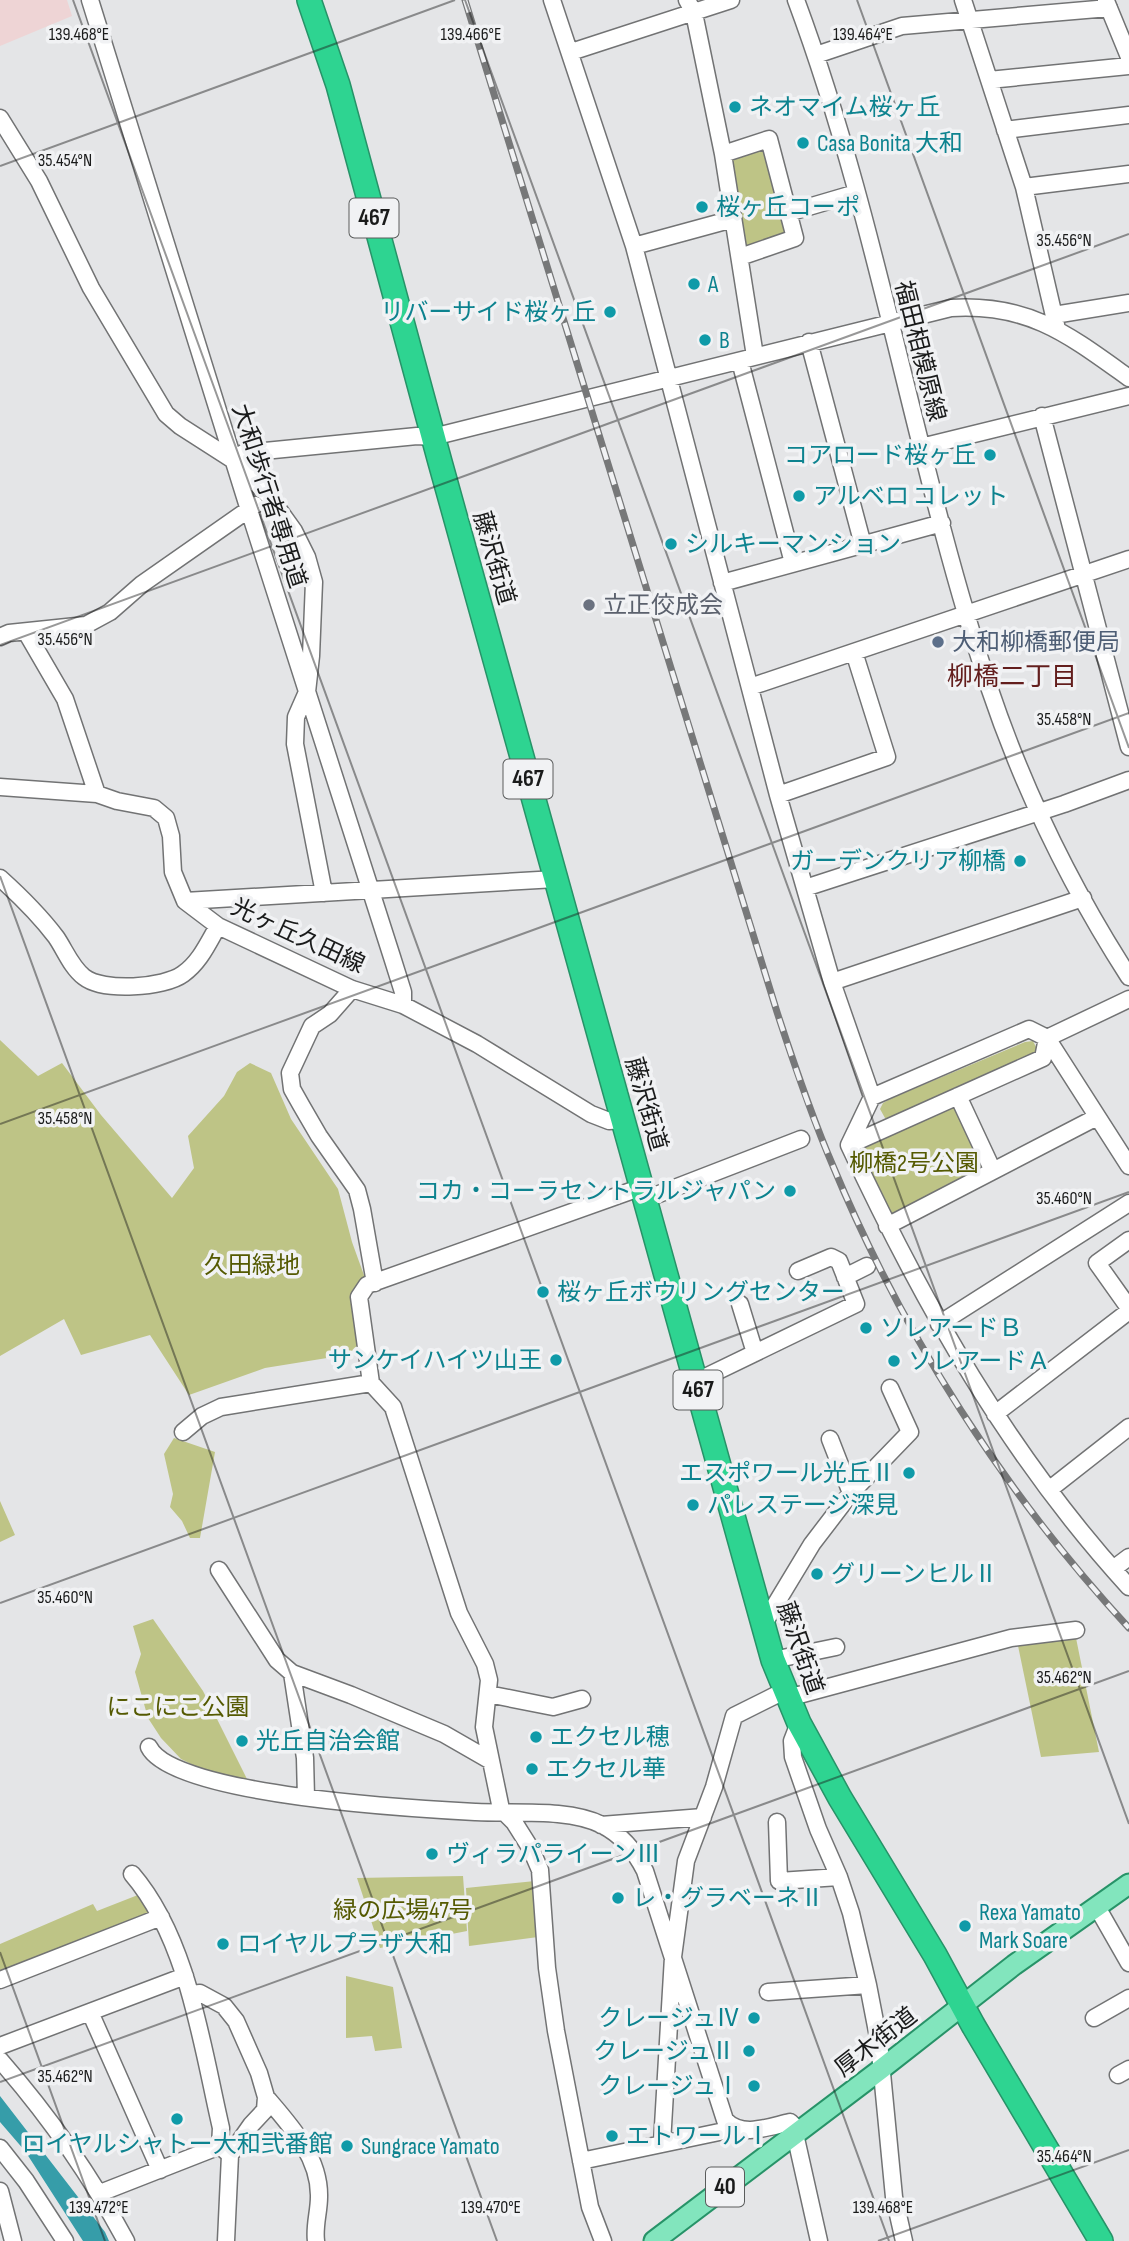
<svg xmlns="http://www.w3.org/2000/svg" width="1129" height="2241" viewBox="0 0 1129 2241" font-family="'Sofia Sans Condensed','Noto Sans JP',sans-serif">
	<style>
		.education { fill: #eed4d5 }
		.green { fill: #bec486 }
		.water { fill: #369da9 }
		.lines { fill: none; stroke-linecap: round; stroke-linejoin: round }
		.minor-casing { stroke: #727374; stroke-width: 19 }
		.major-casing { stroke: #279368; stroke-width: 23 }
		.highway-casing { stroke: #279368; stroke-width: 26 }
		.minor { stroke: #fff; stroke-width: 16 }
		.major { stroke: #82e5bd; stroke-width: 19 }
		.highway { stroke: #2ed491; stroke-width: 23 }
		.rail-casing { stroke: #777879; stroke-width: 7 }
		.rail { stroke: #f1f2f4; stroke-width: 4.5; stroke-dasharray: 13; stroke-linecap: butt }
		.ticks { fill: none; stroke: #1a1b1b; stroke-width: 2; stroke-opacity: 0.45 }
		.culture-dot { fill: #0f9aa8; stroke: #f1f2f4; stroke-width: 2.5 }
		.worship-dot { fill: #6b7280; stroke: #f1f2f4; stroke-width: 2.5 }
		.service-dot { fill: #5c6f8a; stroke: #f1f2f4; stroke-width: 2.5 }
		.labels { text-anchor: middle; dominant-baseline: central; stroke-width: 7; stroke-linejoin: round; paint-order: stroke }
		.shield { fill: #f1f2f4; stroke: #5a5c5c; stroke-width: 2 }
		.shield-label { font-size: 23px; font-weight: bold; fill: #1a1b1b }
		.culture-label { font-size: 24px; fill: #0d838f; stroke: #f1f2f4; text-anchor: start }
		.street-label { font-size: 24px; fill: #1a1b1b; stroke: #f1f2f4 }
		.worship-label { font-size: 24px; fill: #5b616d; stroke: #f1f2f4; text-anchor: start }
		.service-label { font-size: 24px; fill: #4e5e75; stroke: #f1f2f4; text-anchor: start }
		.park-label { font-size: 24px; fill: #555a02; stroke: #f1f2f4 }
		.neighbourhood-label { font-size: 26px; fill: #631e1d; stroke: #f1f2f4 }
		.ticks-label { font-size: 18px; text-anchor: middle; fill: #1a1b1b; stroke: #f1f2f4; stroke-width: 7; stroke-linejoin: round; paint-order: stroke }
	</style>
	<rect width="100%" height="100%" fill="#e4e5e7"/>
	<path class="education" d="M0 0H67L72 16 0 46Z"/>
	<path class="green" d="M765 147 787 234 745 249 729 157Z
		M0 1040 38 1076 62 1063 101 1115 172 1198 194 1168 188 1136 224 1096 237 1072 250 1063 271 1073 291 1119 338 1189 352 1242 365 1278 350 1297 358 1353 265 1368 189 1395 150 1335 81 1355 64 1319 0 1356Z
		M1033 1041 1038 1051 1034 1057 893 1119 885 1118 880 1109 883 1103 892 1098 1025 1042Z
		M958 1096 993 1171 887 1226 849 1145Z
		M174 1438 215 1452 200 1538H190L182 1521 170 1507 173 1494 164 1454Z
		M0 1501 15 1535 0 1542Z
		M153 1619 203 1691 248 1781 209 1773 181 1759 161 1738 148 1718 135 1672 141 1654 133 1626Z
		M1076 1638 1099 1752 1041 1757 1017 1641Z
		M463 1876 467 1931 380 1948 357 1878Z
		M535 1881 538 1937 469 1946 466 1888Z
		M143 1893 154 1915 0 1975V1944L93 1904 97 1911Z
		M346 1976 393 1987 402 2048 375 2051 372 2036 346 2038Z"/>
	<path class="water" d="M0 2096 105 2232 109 2241H83L25 2151 0 2122Z"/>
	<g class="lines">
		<g class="minor-casing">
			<path id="minor" d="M90 0 249 510 392 957 403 992V1005
				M552 0 634 246 778 795 832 982 872 1097 849 1145C923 1304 1010 1457 1129 1587
				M687 0 694 13 723 154 755 356
				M796 0C879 223 914 461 989 687 1023 788 1071 887 1129 977
				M963 0 1024 187 1057 329
				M1106 1 1129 57
				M571 52 731 0
				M816 55 902 26 1109 8
				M989 80 1129 66
				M0 118 39 181 91 288 166 414 180 426 233 460 269 496 294 531 307 557 314 582 311 656 307 692 296 717 295 744 324 893
				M1005 130 1129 115
				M723 154 769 139 795 238 740 257
				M1024 187 1129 174
				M788 213 856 193
				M634 246 733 219
				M1054 315 1129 303
				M809 342 863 545
				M740 361 793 563
				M1042 416 1129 747
				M921 447 1129 396
				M251 478 243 453 417 436 433 437 951 308C1029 303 1069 335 1129 378
				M722 583 942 523
				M26 632 65 699 97 794
				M0 637 9 633 86 625 110 612 142 584 255 505
				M750 687 1129 559
				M0 787 97 794 117 801 154 808 166 818 171 836 173 872 185 901 218 926 352 989 403 1005 477 1044 591 1114 609 1121 623 1120
				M778 795 887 757 854 652
				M0 878C20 896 40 916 56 937 65 950 71 967 84 977 103 992 164 988 183 974 200 962 208 943 218 926
				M805 888 1064 804 1129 780
				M185 901 556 879
				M832 982 1083 898
				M352 989 330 1014 312 1026 290 1073 292 1089 301 1105 319 1136 357 1190 362 1209 375 1283
				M1129 999 1047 1038 1129 1166
				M958 1096 993 1171
				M849 1145 1043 1058 1047 1038 1029 1029 872 1097
				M646 1199 801 1139
				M887 1226 1097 1117
				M1129 1240 1097 1263 1129 1308
				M845 1277 867 1266
				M740 1304 755 1353
				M939 1324 1129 1203
				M695 1382 856 1304 839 1261 831 1257 798 1271
				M995 1414 1129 1311
				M183 1432 202 1416 221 1407 371 1383
				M830 1439 851 1493
				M1050 1489 1129 1427
				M1113 1569 1129 1557
				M219 1570 277 1660 292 1673 351 1695 444 1734 491 1761
				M763 1625 812 1544 851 1493 910 1432 890 1388
				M773 1660 836 1647
				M292 1673 305 1758 306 1797
				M488 1694 553 1707 582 1699
				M799 1723 792 1741 793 1757 818 1829 839 1877 851 1913 868 1985 879 2042 894 2197 904 2241
				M149 1747C173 1796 420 1809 476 1812 514 1814 569 1808 602 1825 622 1835 635 1851 645 1871L725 2120C742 2138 768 2127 790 2122L793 2125 819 2241
				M777 1822 779 1881 839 1877
				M601 1825 703 1817
				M132 1874C188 1939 202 2046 221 2128L220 2146
				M1097 1907 1129 1963
				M0 1980 161 1917
				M768 1992 868 1985
				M190 1994 200 1993 224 2006 236 2021 259 2073 266 2097 265 2110 251 2125 230 2155 226 2241
				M90 2012 160 2170
				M1094 2018 1129 1998
				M0 2046 185 1976
				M0 2060C49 2116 91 2176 126 2241
				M1118 2075 1129 2069
				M266 2097C290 2125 320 2157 319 2197 319 2212 314 2226 316 2241
				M662 2143 673 1957 686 1861 714 1787 734 1716 776 1695H799L1011 1638 1076 1630
				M0 2148 26 2181 65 2241
				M581 2161 724 2131 731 2127
				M0 2191 13 2241
				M100 2193 220 2146 228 2153
				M603 2241 590 2207 556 2031 547 1968 540 1870 531 1849 514 1822 501 1809 484 1727 489 1680 485 1664 459 1613 393 1407 371 1383 359 1297 367 1285 642 1187"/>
		</g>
		<g class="major-casing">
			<path id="major" d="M654 2241 880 2070 1014 1965 1129 1884"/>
		</g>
		<g class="highway-casing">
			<path id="highway" d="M309 0 338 85 440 462 773 1660 799 1723 840 1798 935 1955 973 2025 1101 2241"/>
		</g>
		<use href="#minor" class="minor"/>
		<use href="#major" class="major"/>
		<use href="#highway" class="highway"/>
		<g class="rail-casing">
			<path id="rail" d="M465 0 777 1012C794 1064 811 1115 833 1166 903 1335 1005 1494 1129 1628"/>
		</g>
		<use href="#rail" class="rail"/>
	</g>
	<path class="ticks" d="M73 0 889 2241M465 0 1129 1824M857 0 1129 748M0 166 455 0M0 645 1129 234M0 876 497 2241M0 1124 1129 713M0 1603 1129 1192M0 1952 105 2241M0 2082 1129 1671M878 2241 1129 2150"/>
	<g class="culture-dot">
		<circle cx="735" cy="107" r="7"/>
		<circle cx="803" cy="143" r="7"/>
		<circle cx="702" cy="207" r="7"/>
		<circle cx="694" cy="284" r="7"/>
		<circle cx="610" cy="312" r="7"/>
		<circle cx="705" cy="340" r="7"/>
		<circle cx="990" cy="455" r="7"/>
		<circle cx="799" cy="496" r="7"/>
		<circle cx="671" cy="544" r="7"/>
		<circle cx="1020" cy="861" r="7"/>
		<circle cx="790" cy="1191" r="7"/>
		<circle cx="543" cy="1292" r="7"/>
		<circle cx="866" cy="1328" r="7"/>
		<circle cx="556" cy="1360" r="7"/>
		<circle cx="894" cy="1361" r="7"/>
		<circle cx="909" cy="1473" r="7"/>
		<circle cx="693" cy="1505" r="7"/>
		<circle cx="817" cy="1574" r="7"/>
		<circle cx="536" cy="1737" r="7"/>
		<circle cx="242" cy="1741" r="7"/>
		<circle cx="532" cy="1769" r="7"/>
		<circle cx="432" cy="1854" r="7"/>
		<circle cx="618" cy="1898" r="7"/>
		<circle cx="965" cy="1926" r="7"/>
		<circle cx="223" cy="1944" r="7"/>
		<circle cx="754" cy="2018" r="7"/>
		<circle cx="749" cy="2051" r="7"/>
		<circle cx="754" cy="2086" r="7"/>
		<circle cx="177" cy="2119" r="7"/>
		<circle cx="612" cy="2136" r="7"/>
		<circle cx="347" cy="2146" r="7"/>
	</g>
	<circle class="worship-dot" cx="589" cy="605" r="7"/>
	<circle class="service-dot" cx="938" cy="642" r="7"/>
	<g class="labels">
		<g class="shield">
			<rect x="349.5" y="198.5" width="49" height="39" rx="5"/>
			<rect x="503.5" y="759.5" width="49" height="39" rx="5"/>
			<rect x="673.5" y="1370.5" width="49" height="39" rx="5"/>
			<rect x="706" y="2167.5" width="38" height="39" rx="5"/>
		</g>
		<g class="shield-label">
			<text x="374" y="218">467</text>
			<text x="528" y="779">467</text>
			<text x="698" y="1390">467</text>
			<text x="725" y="2187">40</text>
		</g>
		<g class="culture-label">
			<text x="749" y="107">ネオマイム桜ヶ丘</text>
			<text x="817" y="143">Casa Bonita 大和</text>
			<text x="716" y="207">桜ヶ丘コーポ</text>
			<text x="708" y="284">A</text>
			<text x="596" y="312" text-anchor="end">リバーサイド桜ヶ丘</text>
			<text x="719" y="340">B</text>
			<text x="976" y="455" text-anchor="end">コアロード桜ヶ丘</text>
			<text x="813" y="496">アルベロ コレット</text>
			<text x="685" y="544">シルキーマンション</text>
			<text x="1006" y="861" text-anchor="end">ガーデンクリア柳橋</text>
			<text x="776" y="1191" text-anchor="end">コカ・コーラセントラルジャパン</text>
			<text x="557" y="1292">桜ヶ丘ボウリングセンター</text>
			<text x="880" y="1328">ソレアードＢ</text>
			<text x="542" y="1360" text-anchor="end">サンケイハイツ山王</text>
			<text x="908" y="1361">ソレアードＡ</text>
			<text x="895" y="1473" text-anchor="end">エスポワール光丘Ⅱ</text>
			<text x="707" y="1505">パレステージ深見</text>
			<text x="831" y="1574">グリーンヒルⅡ</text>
			<text x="550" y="1737">エクセル穂</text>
			<text x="256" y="1741">光丘自治会館</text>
			<text x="546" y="1769">エクセル華</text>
			<text x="446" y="1854">ヴィラパライーンⅢ</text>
			<text x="632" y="1898">レ・グラベーネⅡ</text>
			<text x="979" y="1912">Rexa Yamato<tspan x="979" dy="28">Mark Soare</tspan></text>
			<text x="237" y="1944">ロイヤルプラザ大和</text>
			<text x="740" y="2018" text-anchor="end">クレージュⅣ</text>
			<text x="735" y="2051" text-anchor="end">クレージュⅡ</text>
			<text x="740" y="2086" text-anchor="end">クレージュⅠ</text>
			<text x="626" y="2136">エトワールⅠ</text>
			<text x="177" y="2144" text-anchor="middle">ロイヤルシャトー大和弐番館</text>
			<text x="361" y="2146">Sungrace Yamato</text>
		</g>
		<g class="street-label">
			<text transform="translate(920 351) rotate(76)">福田相模原線</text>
			<text transform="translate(269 496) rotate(72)">大和歩行者専用道</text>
			<text transform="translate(494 558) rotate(74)">藤沢街道</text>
			<text transform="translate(298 936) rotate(25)">光ヶ丘久田線</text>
			<text transform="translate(646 1104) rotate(74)">藤沢街道</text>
			<text transform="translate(800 1648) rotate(71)">藤沢街道</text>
			<text transform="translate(876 2042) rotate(-38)">厚木街道</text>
		</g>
		<g class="worship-label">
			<text x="603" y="605">立正佼成会</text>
		</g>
		<g class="service-label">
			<text x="952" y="642">大和柳橋郵便局</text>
		</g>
		<g class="park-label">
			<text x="914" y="1163">柳橋2号公園</text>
			<text x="252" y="1265">久田緑地</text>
			<text x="178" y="1707">にこにこ公園</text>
			<text x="403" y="1910">緑の広場47号</text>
		</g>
		<g class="neighbourhood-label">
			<text x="1012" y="677">柳橋二丁目</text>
		</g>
	</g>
	<g class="ticks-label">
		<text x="79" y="40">139.468°E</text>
		<text x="863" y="40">139.464°E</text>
		<text x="471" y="40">139.466°E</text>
		<text x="65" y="166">35.454°N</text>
		<text x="1064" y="246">35.456°N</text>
		<text x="65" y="645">35.456°N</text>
		<text x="1064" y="725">35.458°N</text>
		<text x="65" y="1124">35.458°N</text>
		<text x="1064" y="1204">35.460°N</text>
		<text x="65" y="1603">35.460°N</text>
		<text x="1064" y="1683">35.462°N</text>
		<text x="65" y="2082">35.462°N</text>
		<text x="1064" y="2162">35.464°N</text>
		<text x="99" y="2213">139.472°E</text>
		<text x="491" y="2213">139.470°E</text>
		<text x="883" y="2213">139.468°E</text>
	</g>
</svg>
